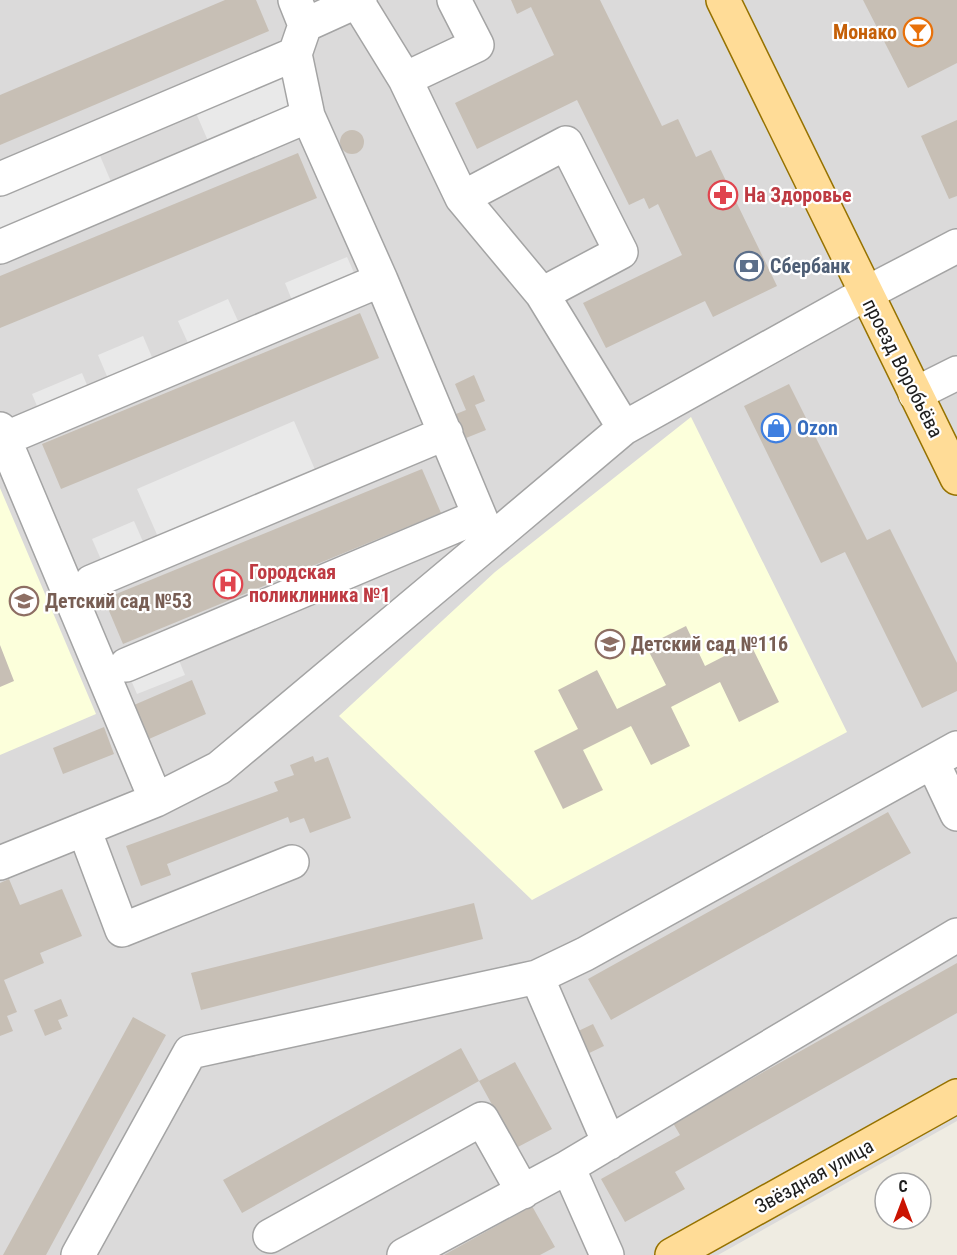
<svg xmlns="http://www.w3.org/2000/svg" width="957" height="1255" viewBox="0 0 957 1255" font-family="'Roboto Condensed',sans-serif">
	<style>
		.residential { fill: #dbdada }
		.education { fill: #fcffdb }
		.parking { fill: #e9e9e9 }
		.building { fill: #c7bfb5 }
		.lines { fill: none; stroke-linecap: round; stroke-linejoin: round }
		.minor-casing { stroke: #a4a4a4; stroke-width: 36 }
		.major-casing { stroke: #967200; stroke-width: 36 }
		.minor { stroke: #fff; stroke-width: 33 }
		.major { stroke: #ffdc97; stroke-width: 33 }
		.labels { text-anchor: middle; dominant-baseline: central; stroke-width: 4.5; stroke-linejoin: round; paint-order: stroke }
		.food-label { font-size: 20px; font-weight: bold; fill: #c56008; stroke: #fff; text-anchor: end }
		.health-label { font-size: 20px; font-weight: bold; fill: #be3a42; stroke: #fff; text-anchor: start }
		.service-label { font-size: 20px; font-weight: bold; fill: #4e5e75; stroke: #fff; text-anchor: start }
		.street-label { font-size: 20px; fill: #1d1d1d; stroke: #fff }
		.shop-label { font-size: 20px; font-weight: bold; fill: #366cbe; stroke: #fff; text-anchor: start }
		.education-label { font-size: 20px; font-weight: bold; fill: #785e54; stroke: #fff; text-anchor: start }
	</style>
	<rect width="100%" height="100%" fill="#efece2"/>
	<path class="residential" d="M0 0H957V1121L718 1255H0Z"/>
	<path class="education" d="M691 417 847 732 532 900 339 716 495 572Z
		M0 488 96 714 0 755Z"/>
	<path class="parking" d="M280 67 300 112 212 150 192 104Z
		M95 144 115 191 0 239V184Z
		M347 257 359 284 296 310 285 283Z
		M228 299 243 332 193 354 178 321Z
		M143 336 157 369 112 388 98 355Z
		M82 373 92 397 42 418 32 394Z
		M294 421 319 479 162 546 137 489Z
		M134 521 148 553 106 571 92 539Z
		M176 653 185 675 137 694 128 673Z"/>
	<path class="building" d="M225 0H256L269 31 0 145V95Z
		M511 0H600L662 126 678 119 696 157 711 150 777 286 713 317 705 301 606 348 583 303 682 255 658 204 649 209 644 198 629 205 577 100 477 149 455 103 554 55 531 7 517 14Z
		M863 0H957V63L908 88Z
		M957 120V196L949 199 921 136Z
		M340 142a12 12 0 1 1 24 0a12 12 0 1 1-24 0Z
		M298 153 317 198 0 328V276Z
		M360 313 379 358 61 489 42 444Z
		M474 375 485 401 475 405 486 430 466 438 456 414 466 410 455 384Z
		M789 384 867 540 890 529 957 663V691L922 708 845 552 821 563 744 406Z
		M422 469 441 513 123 644 104 599Z
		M686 626 705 666 750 643 779 702 739 722 720 682 671 707 690 746 651 765 631 726 583 750 603 790 563 809 534 751 578 729 558 690 597 670 617 709 666 685 646 646Z
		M0 645 14 681 0 687Z
		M192 680 206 714 149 739 134 705Z
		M104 727 114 754 63 774 53 748Z
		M313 756 315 762 328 757 351 818 310 833 304 818 290 823 288 817 167 864 171 875 141 886 126 846 278 791 274 782 294 775 290 765Z
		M888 812 911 853 611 1020 588 979Z
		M9 879 20 905 62 889 82 936 40 953 44 963 4 980 17 1012 7 1016 13 1031 0 1036V883Z
		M474 903 483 939 201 1010 191 973Z
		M957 963V1013L675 1172 685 1189 625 1222 601 1179 680 1135 673 1123Z
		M61 999 68 1016 58 1020 62 1029 45 1036 34 1010Z
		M133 1017 166 1035 117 1124 46 1255H3Z
		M593 1024 604 1046 583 1056 572 1034Z
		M461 1048 479 1081 515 1062 552 1129 516 1148 479 1081 242 1213 223 1180Z
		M532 1206 555 1247 540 1255H444Z"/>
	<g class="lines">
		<g class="minor-casing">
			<path id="minor" d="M295 0 305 25 295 54 308 116 381 280 490 541 624 428 865 294 957 246
				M454 0 477 45 405 79 462 198 566 143 621 252 542 294 624 428
				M357 1 405 79
				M305 25 360 0
				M0 179 295 54
				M462 198 542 294
				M0 247 308 116
				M915 394 957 373
				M0 429 156 800 219 768 490 541
				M4 439 381 280
				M91 582 446 433
				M126 665 479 516
				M933 763 957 814
				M84 829 122 930 292 862
				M0 863 156 800
				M537 977 609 1143
				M270 1236 482 1119 523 1192
				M78 1255 190 1052 537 977 585 954 957 748
				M404 1255 568 1167
				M607 1255 568 1167 957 935"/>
		</g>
		<g class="major-casing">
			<path id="major" d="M723 0 957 478
				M672 1255 957 1096"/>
		</g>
		<use href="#minor" class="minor"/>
		<use href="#major" class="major"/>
	</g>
	<defs>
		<g id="bar-ring" transform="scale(1.5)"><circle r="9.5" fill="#fff" stroke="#e8710a" stroke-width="1.5"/><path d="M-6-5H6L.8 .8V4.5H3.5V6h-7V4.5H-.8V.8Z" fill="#e8710a"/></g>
		<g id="pharmacy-ring" transform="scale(1.5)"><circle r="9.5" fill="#fff" stroke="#e0444e" stroke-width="1.5"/><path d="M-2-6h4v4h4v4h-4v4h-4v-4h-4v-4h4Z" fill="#e0444e"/></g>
		<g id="bank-ring" transform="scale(1.5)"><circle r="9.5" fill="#fff" stroke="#5c6f8a" stroke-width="1.5"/><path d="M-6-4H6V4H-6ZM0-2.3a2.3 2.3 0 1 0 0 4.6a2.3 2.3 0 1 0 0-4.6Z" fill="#5c6f8a"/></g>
		<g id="shop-ring" transform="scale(1.5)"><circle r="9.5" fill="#fff" stroke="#3f7fe0" stroke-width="1.5"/><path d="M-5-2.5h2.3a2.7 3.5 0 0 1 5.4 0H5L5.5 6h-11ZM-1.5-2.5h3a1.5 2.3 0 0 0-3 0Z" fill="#3f7fe0"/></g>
		<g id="hospital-ring" transform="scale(1.5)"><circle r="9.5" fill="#fff" stroke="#e0444e" stroke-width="1.5"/><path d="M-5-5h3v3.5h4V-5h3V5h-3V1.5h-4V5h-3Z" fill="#e0444e"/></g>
		<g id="school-ring" transform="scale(1.5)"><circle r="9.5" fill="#fff" stroke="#8d6e63" stroke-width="1.5"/><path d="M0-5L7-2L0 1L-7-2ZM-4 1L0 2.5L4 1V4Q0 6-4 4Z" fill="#8d6e63"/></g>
	</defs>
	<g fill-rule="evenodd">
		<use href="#bar-ring" x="918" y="32"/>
		<use href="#pharmacy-ring" x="723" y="195"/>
		<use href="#bank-ring" x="749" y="266"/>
		<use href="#shop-ring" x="776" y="428"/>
		<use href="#hospital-ring" x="228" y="584"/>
		<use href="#school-ring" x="24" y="601"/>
		<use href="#school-ring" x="610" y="644"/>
	</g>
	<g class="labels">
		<g class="food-label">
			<text x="897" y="32">Монако</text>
		</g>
		<g class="health-label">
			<text x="744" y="195">На Здоровье</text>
			<text x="249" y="572">Городская<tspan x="249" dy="23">поликлиника №1</tspan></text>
		</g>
		<g class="service-label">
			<text x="770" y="266">Сбербанк</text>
		</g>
		<g class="street-label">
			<text transform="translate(903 368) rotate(63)">проезд Воробьёва</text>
			<text transform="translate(814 1176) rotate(-29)">Звёздная улица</text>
		</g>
		<g class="shop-label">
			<text x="797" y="428">Ozon</text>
		</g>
		<g class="education-label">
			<text x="45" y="601">Детский сад №53</text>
			<text x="631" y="644">Детский сад №116</text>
		</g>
	</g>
	<g transform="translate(903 1201)"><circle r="28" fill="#ffffff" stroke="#a5a5a5" stroke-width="1.5"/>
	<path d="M0-4.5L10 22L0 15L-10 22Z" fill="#ca1300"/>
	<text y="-9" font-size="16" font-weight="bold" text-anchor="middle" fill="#1d1d1d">С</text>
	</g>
</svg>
